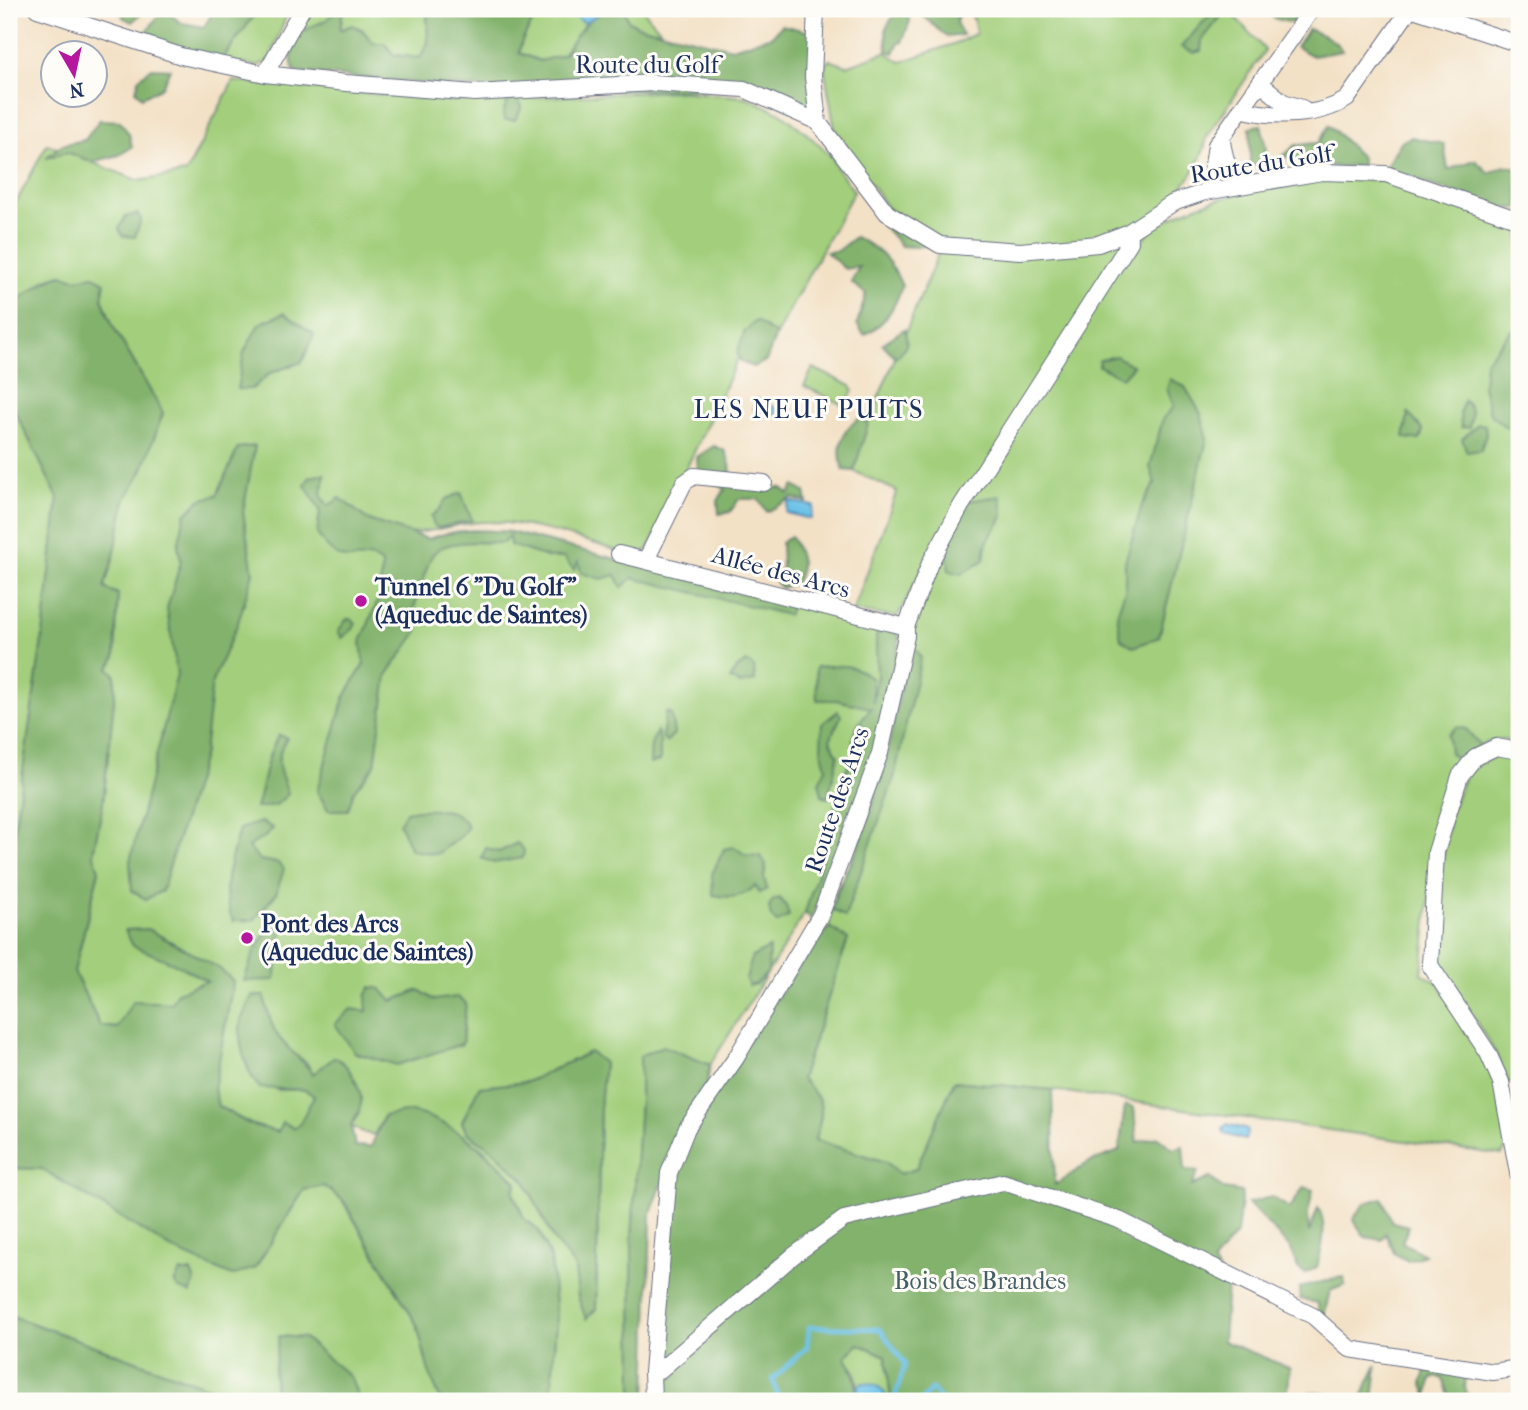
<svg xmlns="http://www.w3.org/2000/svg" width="1528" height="1410" viewBox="0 0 1528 1410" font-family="'IM FELL French Canon',serif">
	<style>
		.green { fill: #a3cf7c; stroke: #5f7f6d; stroke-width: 2; fill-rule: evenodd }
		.forest { fill: #82b26c; stroke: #4e7065; stroke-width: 2 }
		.water { fill: #6ac1e7; stroke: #4278a2; stroke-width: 2 }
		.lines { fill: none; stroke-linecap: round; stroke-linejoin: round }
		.stream { stroke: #6ac1e7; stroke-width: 4.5 }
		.minor-casing { stroke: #676d82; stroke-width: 18 }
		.minor { stroke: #fff; stroke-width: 16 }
		.poi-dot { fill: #b5179e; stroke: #fdfcf7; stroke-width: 2.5 }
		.labels { text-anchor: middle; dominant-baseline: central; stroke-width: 6; stroke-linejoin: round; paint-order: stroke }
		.street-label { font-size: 24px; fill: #1b2f5e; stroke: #fdfcf7 }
		.poi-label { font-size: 24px; font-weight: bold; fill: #1b2f5e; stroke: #fdfcf7; text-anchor: start }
		.park-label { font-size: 24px; fill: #445f67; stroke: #fdfcf7 }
		.neighbourhood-label { font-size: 26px; letter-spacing: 2px; fill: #1b2f5e; stroke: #fdfcf7 }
	</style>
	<rect width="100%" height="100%" fill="#fdfcf7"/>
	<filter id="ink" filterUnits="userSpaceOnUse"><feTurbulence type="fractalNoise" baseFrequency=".0143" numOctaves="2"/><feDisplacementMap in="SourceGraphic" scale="14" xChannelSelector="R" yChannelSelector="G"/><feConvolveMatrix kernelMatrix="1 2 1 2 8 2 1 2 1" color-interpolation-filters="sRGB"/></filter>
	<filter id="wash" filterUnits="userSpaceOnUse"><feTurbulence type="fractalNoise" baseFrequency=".00686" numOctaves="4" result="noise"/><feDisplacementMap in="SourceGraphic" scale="28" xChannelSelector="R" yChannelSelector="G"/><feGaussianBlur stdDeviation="1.57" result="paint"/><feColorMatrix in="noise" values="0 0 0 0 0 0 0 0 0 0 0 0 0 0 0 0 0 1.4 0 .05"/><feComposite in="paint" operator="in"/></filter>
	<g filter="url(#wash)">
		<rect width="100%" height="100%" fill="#f3e1c6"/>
		<path class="green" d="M259 9H289L269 61 257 66 222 60Z
			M309 9H336L331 18 300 34 299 28Z
			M338 9H427L428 43 420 58 394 55 384 44 373 43 362 29 352 25 340 30 343 10Z
			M537 9H587L586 22 563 55 540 61 519 53C521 33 533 29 537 9Z
			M609 9H642L662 32 638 26Z
			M970 9H1228L1265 50 1207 137C1198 185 1152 217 1120 249L1132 253C1137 248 1140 243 1145 237 1152 228 1170 218 1180 213 1223 191 1341 172 1389 182 1433 192 1477 212 1519 229V743L1497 739 1480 745 1456 769 1441 808 1432 868 1422 974 1439 983 1497 1084 1507 1146 1502 1155 1052 1090 955 1081 916 1169 900 1174 886 1162 815 1140C824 1108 826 1103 801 1079L848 939 829 927 835 893 858 846 890 744 910 632 953 513 897 617 853 611 897 491 849 469 943 242 887 208 835 130 824 66 829 60 847 66 885 52 901 62 959 42 977 33Z
			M233 81 449 101H513V106L522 98 675 91 746 97 781 113 805 132 832 157 836 167 854 191 776 335 755 322 649 548 644 552 628 554C584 541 531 521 485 522 460 522 436 532 411 533L428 539C456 528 480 530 510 532L883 628 876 636 877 676 872 708 840 784 828 839 805 913 710 1065 663 1046 640 1056V1100L632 1240 633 1401H551L556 1319 551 1260 539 1231 524 1219 513 1192 517 1182 482 1148 461 1134 384 1116 374 1135 365 1133 351 1126 359 1113 313 1074 306 1062 291 1052 275 1033 252 996 241 1020 240 1033 277 1090H305L315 1096C310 1105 304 1123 294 1128 272 1140 237 1117 218 1106L214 1089 233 981 178 965 207 981 178 992 171 1003 117 1028 100 1026 74 972 99 871 93 853 103 803 115 690V675L109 668 118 595 104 588 114 556 125 500 142 471 163 413 113 326 94 276 76 279 61 275 45 280 23 298 9 305V216L47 144 139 181 186 173ZM590 1052 604 1064 600 1108 596 1309 587 1318 578 1297 575 1267 554 1240 525 1181 493 1150 466 1132 462 1122 479 1088 527 1082Z
			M813 368 851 386 853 391 845 406 804 386Z
			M9 399 58 498 44 627 9 866Z
			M1519 755V1083H1508L1495 1052 1442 967 1434 912 1451 810 1464 778 1480 762 1495 756Z
			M9 1168 42 1169 174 1250 255 1268 304 1190 324 1186 342 1200 417 1325 429 1372 441 1401H359L351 1378 304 1338 280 1336 274 1374 275 1397 246 1401 9 1315Z
			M859 1344 886 1356 891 1401H883L858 1386 855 1372 845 1357Z"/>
		<path class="forest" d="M122 9H140L141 14 132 22 124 18 120 11Z
			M215 9H259L218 64 139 42 159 15 168 13 182 23 204 27Z
			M336 9H343L340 30 352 25 362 30 373 43H384L394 55 420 58 428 43 427 9H508L514 11 515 9H537C533 28 521 34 519 53L540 61 563 55C581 29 589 9 624 9L628 20 638 26 732 48 772 36 782 25 815 33 818 122 744 89 512 91 295 72C289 61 291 44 300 35 310 22 327 26 336 9Z
			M883 9H906L910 21 902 42 898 44 894 53 887 51 886 28 895 14Z
			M924 9H959L956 23 963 35 947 37 922 15Z
			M1215 9H1227L1202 40 1201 51 1194 53 1181 47Z
			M1270 9H1301L1292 23 1273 18Z
			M1308 29C1320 34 1336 39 1342 51L1313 56 1296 47Z
			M152 68 170 69 162 87 142 97 136 91 139 78Z
			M514 98 519 101 522 107 515 120H505L503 115 506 104Z
			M99 120 120 121 129 134 132 147 119 155 92 162 67 152 46 158 61 145 85 140Z
			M1261 125 1266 148 1265 158 1254 166 1250 163V127Z
			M1329 125 1362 158V165C1336 168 1307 166 1283 156L1296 145 1318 143Z
			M1411 137 1444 144 1448 170 1475 160 1489 173 1505 166 1519 168V209L1498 207 1389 171 1387 164 1401 142Z
			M887 208 943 242 916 247 901 246 884 227Z
			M138 214 141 220 135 237 123 236 119 229 125 217Z
			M855 237C881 250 890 259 902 286 895 307 885 325 864 335L857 324 866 294 851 282 859 267 845 269 826 252 837 251Z
			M61 275 76 279 94 276 105 282 102 299 113 326 163 413 142 471 125 500 114 556 104 588 118 594 115 658 109 668 115 675V690L103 803 93 853 99 870 74 972 100 1026 117 1028 133 1001 171 1003 178 992 207 981 178 965 133 946 125 930 148 929 219 968 233 981 214 1089 218 1106 249 1124 278 1132 282 1122 294 1128 300 1123 314 1096 305 1090 260 1088C247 1075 237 1041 241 1023 243 1014 248 1005 252 996H264C267 1008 270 1023 276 1033 286 1050 303 1058 313 1074L335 1057C345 1063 348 1067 354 1078 365 1099 363 1106 351 1126L355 1146 371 1147 384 1116C392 1115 403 1111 411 1112 452 1120 488 1154 517 1182L513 1192 524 1219 539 1231 551 1260 556 1319 551 1401H441L429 1372 417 1325 343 1200 324 1186 304 1190 255 1268 232 1276 174 1250 42 1169 9 1168V866L44 627 58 498 9 399V305C27 295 41 282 61 275Z
			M284 313 314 334 302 362 270 373 252 389H237L244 352 259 324Z
			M756 321 776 335 766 361 753 367 741 362 737 353 745 331Z
			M1519 327V421L1507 428 1490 414 1483 386 1485 362 1509 333Z
			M904 329C909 342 907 349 896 357L882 344Z
			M1116 356 1133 366 1122 378 1099 366V360Z
			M1170 379 1185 387 1201 414 1207 439 1159 637 1134 647 1121 639 1117 614 1125 590V562L1142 505 1155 483 1150 467 1163 418 1174 407 1167 389Z
			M1464 400C1474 410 1472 416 1469 428L1461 427 1460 412Z
			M1408 413 1423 430 1420 440 1404 438Z
			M861 418 868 424 854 471 843 470C837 449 840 429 861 418Z
			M1478 424 1485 425 1486 434 1481 450 1467 452 1462 439Z
			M255 446 243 512 253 573 238 623 212 682 204 753 162 891 146 899 132 891 130 861 177 674 167 609 181 561 178 546 185 514 200 500 217 495 238 448Z
			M714 446 725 451 730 464 731 475 745 485 782 488 789 494 794 486 805 492 807 502 792 498 767 512 758 499H739L730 512 719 514 718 501 725 489 698 471 697 457Z
			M325 474 321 495 328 506 340 498 368 520 428 539C456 528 480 530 510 532L792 604 788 615 633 578 622 587 616 575 601 579 581 573 578 562 574 570 564 558H549L510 545 509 536 503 543C485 543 446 538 433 554 427 562 415 606 411 618L418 631 387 675 375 765 354 791 348 810H328L317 791 344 698 364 664 361 642 380 595 382 564 370 557C342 563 333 557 317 534L320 510 305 485 310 477Z
			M461 493 472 520 439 528 434 525 431 516 439 510 446 499Z
			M1000 496C1009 526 995 522 987 543 985 548 985 555 984 560L961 574 949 571 946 542 967 501Z
			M791 536C801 557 805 562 796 583L781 588 776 582 782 566 781 543Z
			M347 619H351L356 623 353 629 342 638 338 631Z
			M883 628 894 630 900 637 880 753 811 920 805 913 828 839 840 784 855 753C847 735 860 721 871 708L836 700H817L816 667C838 665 855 663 872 679L873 702 877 676 876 636Z
			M909 646 916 649 921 658 894 778 845 917 832 909C837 885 851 867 859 845 883 780 896 713 909 646Z
			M746 662 754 667 755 681 740 684 730 679 736 669Z
			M838 711 841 716 830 740 838 756 828 798 822 795 819 782 826 768 821 748 822 724Z
			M666 712 671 714 674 734 666 742 662 736Z
			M1456 727 1466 729 1480 745 1461 763 1450 753 1448 735Z
			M657 731 660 741V761L650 764 651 744Z
			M279 735 287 738C272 764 280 768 288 794L276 805 256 808C264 783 265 757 279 735Z
			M417 810C439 810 455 806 468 826L461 836 437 854 411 850 399 823 406 812Z
			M261 822 273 828 266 836 248 847 260 860 278 863 284 869 276 894 254 920 233 921C218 888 231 862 239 829Z
			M517 843 524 850 523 858 494 863 481 858 486 848 499 852Z
			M734 847 746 855 760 856 766 864 764 877 767 889 759 893 755 886C743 898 729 898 713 895L712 874 724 849Z
			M779 898 786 906 789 916 777 923 771 917 769 907 773 900Z
			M280 927 282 936 272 946 277 967 275 980 244 981 254 952 269 929Z
			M829 927 848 939 801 1079C826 1103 824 1108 815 1140L886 1162 900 1174 916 1169 954 1081 1052 1090 1055 1185 1088 1163 1119 1151 1125 1105 1134 1108 1137 1142 1158 1137 1173 1149 1183 1146 1185 1170 1198 1171 1192 1186 1210 1178 1224 1189 1242 1192 1237 1233 1213 1262 1227 1285 1223 1341 1290 1368 1287 1401H891L886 1356 859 1344 845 1357C855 1372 858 1383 856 1401H660L674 1152 651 1213 646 1401H633L632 1240 640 1100V1056L663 1046 710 1065 703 1108 788 981Z
			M769 948 768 972 756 984 749 986 746 980 752 957Z
			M371 987 381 989 392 1001 419 990 434 1000 457 997 466 1003 462 1044 397 1065 355 1053 335 1024 351 1009 367 1011 366 996Z
			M590 1052 604 1063 600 1108 596 1309 586 1319 578 1297 575 1267 554 1240 525 1181 493 1150 467 1132 462 1122 479 1087 527 1082Z
			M1304 1187 1313 1190 1308 1213 1309 1233 1318 1208C1328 1223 1322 1250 1317 1267L1305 1273 1298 1268 1291 1249 1248 1203 1271 1197 1290 1208Z
			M1382 1198 1392 1222 1409 1226 1402 1242 1425 1255 1408 1261 1394 1253 1386 1233 1382 1240 1365 1237 1353 1219 1365 1203Z
			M180 1272H191L195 1281 190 1293 179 1289 174 1283Z
			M1344 1277 1345 1285 1330 1291 1323 1320 1318 1316V1303L1300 1299 1299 1288C1315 1285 1328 1279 1344 1277Z
			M9 1315 246 1401H9Z
			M279 1336 304 1338 351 1378 359 1401H249L275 1397 274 1374Z
			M1377 1365 1373 1400 1377 1401H1312L1310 1392 1326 1393 1345 1400 1362 1397Z
			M1457 1371 1466 1379 1465 1387 1469 1401H1451L1443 1379 1437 1376 1431 1379 1428 1397 1422 1383 1426 1372Z"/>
		<path class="water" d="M578 9H607L586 22 581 21 576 16Z
			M758 399 776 408 777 414 771 417 753 408Z
			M789 501 814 506 811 519 786 513Z
			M1227 1124 1248 1130 1245 1140 1224 1134 1223 1128Z
			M862 1383C878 1383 882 1388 889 1401H856L858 1386Z"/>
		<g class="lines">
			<path class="stream" d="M779 1401 773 1379 807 1347 809 1327 880 1329 905 1364 894 1401
				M921 1401 932 1389 942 1401"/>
		</g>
	</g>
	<g filter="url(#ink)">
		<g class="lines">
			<g class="minor-casing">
				<path id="minor" d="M37 9 181 56 265 74 346 83 475 93 654 83 744 89 818 122 887 213 940 245 1020 251 1098 244 1127 233 1173 203 1205 192 1322 172 1386 174 1519 220
					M816 9 813 77 818 122
					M1413 9 1519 44
					M265 74 302 9
					M1260 83 1283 102 1302 108
					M1241 109C1273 118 1319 117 1347 99L1410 9
					M1222 141C1225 161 1229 172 1244 185
					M1205 192 1211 178 1216 145 1312 9
					M619 554 906 627
					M646 560 684 483 694 476 764 483
					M1519 751 1496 747 1475 757 1460 776 1436 852 1430 965 1488 1053 1501 1082 1519 1178
					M652 1372 659 1371 793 1256 844 1219 1003 1182 1119 1220 1313 1316 1350 1349 1493 1372 1519 1368
					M653 1401 652 1372 669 1173 687 1128 736 1058 821 914 880 753 906 636V627L930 563 961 506 1130 242 1127 233"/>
			</g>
			<use href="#minor" class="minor"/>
		</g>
	</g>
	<g class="poi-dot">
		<circle cx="361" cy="601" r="7"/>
		<circle cx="247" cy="938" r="7"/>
	</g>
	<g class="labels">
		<g class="street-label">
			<text x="647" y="65">Route du Golf</text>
			<text transform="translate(1261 164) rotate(-9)">Route du Golf</text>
			<text transform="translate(781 572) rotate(15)">Allée des Arcs</text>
			<text transform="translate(837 800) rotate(-71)">Route des Arcs</text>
		</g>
		<g class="poi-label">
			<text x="375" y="587">Tunnel 6 "Du Golf"<tspan x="375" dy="28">(Aqueduc de Saintes)</tspan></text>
			<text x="261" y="924">Pont des Arcs<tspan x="261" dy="28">(Aqueduc de Saintes)</tspan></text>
		</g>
		<g class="park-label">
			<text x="980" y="1281">Bois des Brandes</text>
		</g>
		<g class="neighbourhood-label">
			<text x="809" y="409">LES NEUF PUITS</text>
		</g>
	</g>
	<rect width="1528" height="1410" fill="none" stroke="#fdfcf7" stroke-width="35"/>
	<g transform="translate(74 74) rotate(171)"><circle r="33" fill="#fdfcf7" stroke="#a3aaba" stroke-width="2"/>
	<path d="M0-5L12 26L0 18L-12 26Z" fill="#b5179e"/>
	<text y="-10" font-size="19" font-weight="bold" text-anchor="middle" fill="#1b2f5e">N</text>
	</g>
</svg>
